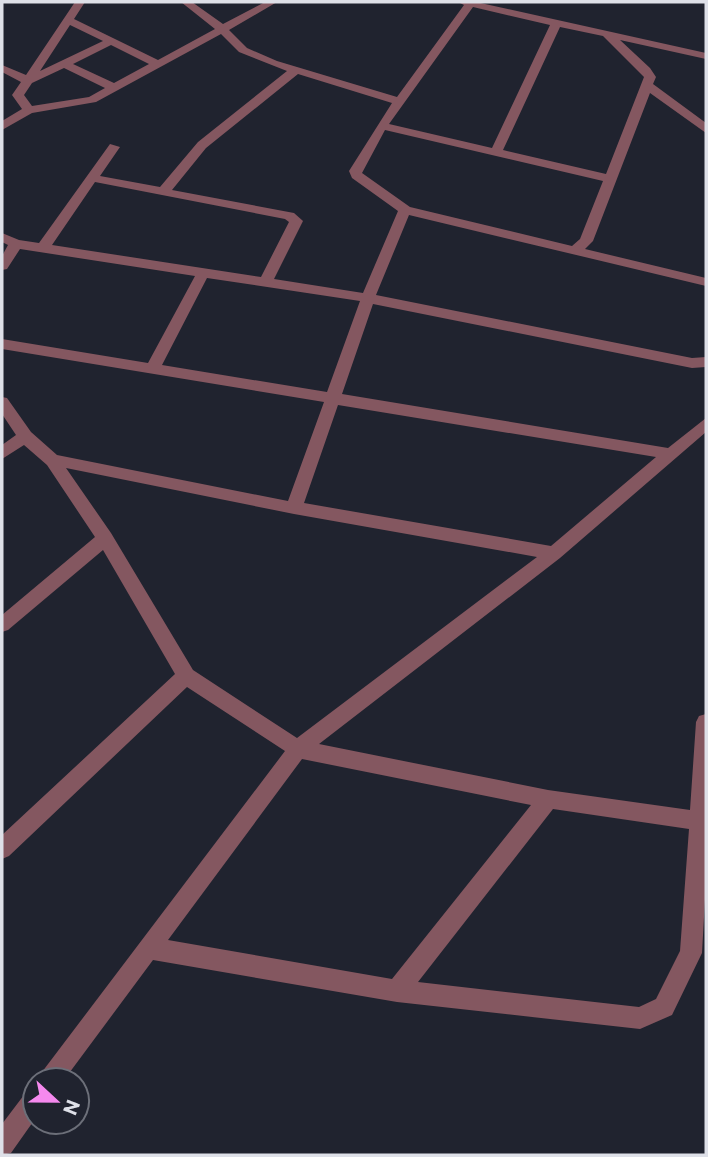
<svg xmlns="http://www.w3.org/2000/svg" width="708" height="1157" viewBox="0 0 708 1157" font-family="Commissioner,sans-serif">
	<style>
		.lines { fill: none; stroke-linecap: round; stroke-linejoin: round }
		.street { fill: #845760; fill-rule: evenodd }
	</style>
	<rect width="100%" height="100%" fill="#20232f"/>
	<g class="lines">
		<path class="street" d="M75 2H85L74 19 158 60 215 29 181 2H192L223 24 265 2H277L229 30 247 48 277 61 397 97 464 5 458 2H476L706 53V59L620 40 650 68 656 77 653 84 706 123V133L650 93 593 241 585 249 706 278V286L409 215 376 295 692 358 706 357V367L692 368 373 304 342 394 668 448 706 418V432L560 558 319 744 548 790 690 810 696 722 699 716 706 714V881L702 953 672 1015 640 1029 397 1002 153 960 64 1080H38L42 1072 285 751 187 687 9 856 2 859V835L175 674 103 550 8 630 2 632V615L95 537 47 465 24 445 2 459V445L16 435 2 414V397L7 398 31 432 57 455 288 501 324 402 2 349V339L148 363 195 276 20 249 7 269 2 270V256L8 245 2 242V233L19 240 39 243 110 144 120 147 100 176 160 187 198 142 287 71 239 52 221 34 96 102 32 113 2 130V121L22 109 12 95 21 82 2 72V65L26 75ZM473 7 550 25 492 148 389 124ZM70 25 103 41 40 71ZM560 27 603 36 644 77 606 174 503 150ZM111 45 149 64 114 83 73 64ZM64 68 105 88 89 97 32 106 24 95 32 83ZM298 74 392 103 349 171 352 178 398 211 363 293 274 279 303 221 294 213 172 190 206 148ZM385 130 603 181 580 239 572 246 410 207 362 173ZM95 182 285 219 289 222 261 277 52 245ZM207 278 360 301 327 392 162 365ZM338 405 656 457 551 546 304 503ZM66 468 294 514 537 557 297 738 193 670 111 533ZM302 759 531 805 392 979 168 940ZM553 809 689 829 680 951 656 999 639 1007 418 982Z
			M35 1087V1119L11 1153 2 1155V1124L27 1091Z"/>
	</g>
	<rect width="708" height="1157" fill="none" stroke="#dee0e8" stroke-width="7"/>
	<g transform="translate(56 1101) rotate(112)"><circle r="33" fill="#20232f" stroke="#6c6f79" stroke-width="2"/>
	<path d="M0-5L12 26L0 18L-12 26Z" fill="#f589ee"/>
	<text y="-10" font-size="19" font-weight="bold" text-anchor="middle" fill="#dee0e8">N</text>
	</g>
</svg>
